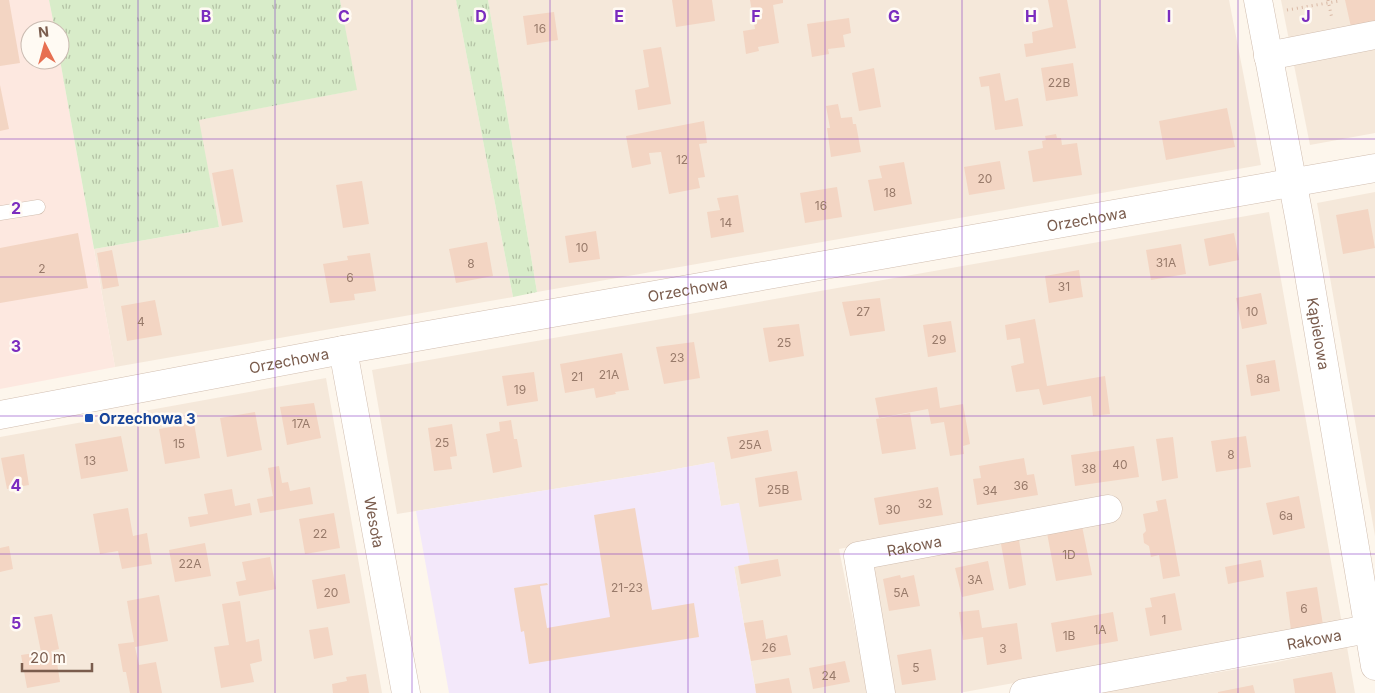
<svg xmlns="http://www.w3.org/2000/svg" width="1375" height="693" viewBox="0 0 1375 693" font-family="Inter,sans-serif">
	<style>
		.residential { fill: #f5e8da }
		.commercial { fill: #fde8e0 }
		.education { fill: #f3e8fa }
		.grass { fill: url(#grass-tufts) }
		.building { fill: #f3d5c3 }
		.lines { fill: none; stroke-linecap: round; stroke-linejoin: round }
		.lane-casing { stroke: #d1beb0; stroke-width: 15 }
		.street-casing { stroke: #d1beb0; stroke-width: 29 }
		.path { stroke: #d9b8a5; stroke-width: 3; stroke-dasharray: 1 4; stroke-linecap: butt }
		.lane { stroke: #fff; stroke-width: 14 }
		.street { stroke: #fff; stroke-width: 28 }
		.grid { fill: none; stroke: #7b2cbf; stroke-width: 1; stroke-opacity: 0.55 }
		.transit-dot { fill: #1a4fb4; stroke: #fffaf3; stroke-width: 2 }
		.labels { text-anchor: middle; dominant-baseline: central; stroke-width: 5; stroke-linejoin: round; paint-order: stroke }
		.number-label { font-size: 12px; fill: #987a6a }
		.street-label { font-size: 15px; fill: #7a5c4d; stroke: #fffaf3 }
		.transit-label { font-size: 15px; font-weight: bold; fill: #164399; stroke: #fffaf3; text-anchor: start }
		.grid-label { font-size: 16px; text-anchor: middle; font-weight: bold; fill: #7b2cbf; stroke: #fffaf3; stroke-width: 5; stroke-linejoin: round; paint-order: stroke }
	</style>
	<defs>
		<pattern id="grass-tufts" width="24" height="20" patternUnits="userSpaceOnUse" patternTransform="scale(1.25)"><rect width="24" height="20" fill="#d8ecc9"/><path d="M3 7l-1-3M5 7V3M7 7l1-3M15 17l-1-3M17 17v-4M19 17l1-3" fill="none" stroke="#b4c2a5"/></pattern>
	</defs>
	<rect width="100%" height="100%" fill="#fdf6ec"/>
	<path class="residential" d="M340 0H456L513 297 115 367 94 249 219 227 198 120 356 90Z
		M488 0H1229L1261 165 537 292Z
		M1281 0H1375V133L1310 145Z
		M1375 192V536L1317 203Z
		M1269 212 1342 624 959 693H891L869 565 1106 499 839 549 868 693H756L734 567 739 503 721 506 714 462 654 473 397 514 372 370Z
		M326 378 382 693H0V437Z
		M1347 647 1355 693H1095L1273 663Z"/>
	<path class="commercial" d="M0 0H49L55 30H30V60H60L115 367 0 389Z"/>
	<path class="education" d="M714 462 721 506 739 503 750 563 734 567 756 693H449L416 511 654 473Z"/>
	<path class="grass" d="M49 0H340L357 90 199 120 219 227 94 249 60 60V30H55Z
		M456 0H488L537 292 513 297Z"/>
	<path class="building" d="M0 0H9L20 63 0 66Z
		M672 0H712L715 21 676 27Z
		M750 0H783V3L773 5 779 43 758 47 759 51 746 54 743 31 755 29Z
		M1048 0H1067L1076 48 1026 57 1024 44 1033 43 1032 32 1053 27Z
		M1345 0H1375V22L1351 27Z
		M554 12 558 40 527 45 523 16Z
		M849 18 851 33 843 35 845 47 828 49 829 54 812 57 807 24Z
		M661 47 671 104 638 110 635 90 649 87 643 50Z
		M1073 63 1078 96 1046 101 1041 68Z
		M874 68 881 107 859 111 852 73Z
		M1000 73 1005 101 1018 98 1023 126 995 130 989 86 981 87 979 77Z
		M0 85 9 129 0 131Z
		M838 104 841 118 852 117 853 124H856L861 152 831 157 827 128H830L826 106Z
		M1227 108 1235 147 1166 160 1159 121Z
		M704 121 707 143 699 144 705 177 698 178 700 188 669 194 661 152 649 153 651 164 632 168 626 136Z
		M1056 134 1057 138H1061L1062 145 1077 143 1082 175 1033 182 1028 151 1043 148 1042 141 1046 140 1045 136Z
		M1000 161 1005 189 969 195 964 167Z
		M904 162 912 204 874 211 868 180 882 178 879 166Z
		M233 169 243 222 222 226 212 173Z
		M362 181 369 224 343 228 336 185Z
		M837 187 842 217 805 223 800 193Z
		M738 195 744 232 711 238 707 212 720 210 717 198Z
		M1368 209 1375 248 1343 254 1336 215Z
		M596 231 600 259 569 263 565 236Z
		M78 233 88 288 0 303V248Z
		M1234 233 1239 260 1209 266 1204 239Z
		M487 242 493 276 456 283 449 249Z
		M1181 244 1186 274 1151 280 1146 250Z
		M112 250 119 286 103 289 97 253Z
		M370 253 376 291 354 294 355 300 330 303 323 264 348 260 347 256Z
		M1079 270 1083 297 1049 303 1045 276Z
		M1261 293 1267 324 1242 329 1236 298Z
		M880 298 885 331 850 336 842 302Z
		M155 300 162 335 127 341 121 306Z
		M1035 319 1047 386 1105 376 1110 414 1093 416 1091 396 1043 405 1039 389 1016 392 1011 366 1024 363 1020 338 1007 340 1005 325Z
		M951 321 956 352 928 357 923 325Z
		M799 324 804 356 769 362 763 328Z
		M694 342 700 378 664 384 656 347Z
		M622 353 629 390 615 392 616 394 596 398 594 388 565 393 560 364Z
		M1275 360 1280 391 1251 396 1246 365Z
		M534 372 538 401 507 406 502 376Z
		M937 387 940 408 963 404 970 444 963 446 964 454 950 456 944 422 931 424 928 409 879 418 875 398Z
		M314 403 321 438 287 445 280 407Z
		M255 412 262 450 227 457 220 418Z
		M910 413 916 449 882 454 876 419Z
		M511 420 514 439H517L522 467 493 473 486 434 500 431 499 422Z
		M194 423 200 458 165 464 159 429Z
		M452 424 457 456 450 457 452 469 434 471 428 428Z
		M768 430 772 451 731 459 727 437Z
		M121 436 128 471 81 479 75 444Z
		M1246 436 1251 467 1216 472 1211 441Z
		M1173 437 1178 478 1162 481 1156 439Z
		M1134 446 1139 477 1075 486 1071 455Z
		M24 454 29 485 7 489 1 458Z
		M1024 458 1027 475 1034 474 1038 495 977 505 973 479 981 478 979 466Z
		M279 466 282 483 288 482 290 491 310 487 313 504 260 513 257 499 273 496 268 468Z
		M797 471 802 500 759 507 755 478Z
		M938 487 943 515 879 525 874 498Z
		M232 489 235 506 250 503 252 515 190 527 188 517 208 514 204 494Z
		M1299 496 1305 528 1273 535 1266 503Z
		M1166 499 1180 576 1163 579 1159 555 1151 557 1149 546 1144 543 1143 534 1146 531 1143 514 1158 511 1156 501Z
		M128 508 133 536 147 533 152 564 122 569 118 551 100 554 93 514Z
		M635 508 652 610 694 603 699 637 529 664 524 631 521 632 514 588 547 583 548 585 540 586 547 628 610 617 594 515Z
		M334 513 340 548 305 554 299 519Z
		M1082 526 1092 575 1056 581 1047 533Z
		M1019 540 1026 585 1009 589 1001 544Z
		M205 543 211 576 175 582 169 550Z
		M9 546 13 569 0 572V548Z
		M270 557 276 589 239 596 236 582 246 580 242 562Z
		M778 559 781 576 741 584 738 566Z
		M1261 560 1264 577 1228 584 1225 567Z
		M988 561 994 590 962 597 955 568Z
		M345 574 350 603 317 609 312 580Z
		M900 575 901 578 914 575 920 606 889 611 883 579Z
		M1317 587 1323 625 1291 630 1286 592Z
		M1175 593 1182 630 1150 636 1145 608 1152 607 1150 598Z
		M159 595 168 641 135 647 139 665 156 662 162 693H130L126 672H123L118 644 134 642 127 601Z
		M240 601 246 642 259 639 262 661 250 664 254 682 221 688 214 647 229 645 222 604Z
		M979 610 982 628 1017 623 1022 659 987 665 983 637 963 640 959 612Z
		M1113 612 1118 641 1056 652 1051 623Z
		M52 614 59 649 51 651 54 664 57 663 60 682 27 688 21 655 41 652 34 617Z
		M763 620 766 639 787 635 791 655 751 661 744 623Z
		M328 627 333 655 314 659 309 630Z
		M931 649 936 680 902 685 897 655Z
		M845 661 850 682 813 689 809 668Z
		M1332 672 1336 693H1295L1293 679Z
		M366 674 369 693H333L332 684 347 681 346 677Z
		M789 678 792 693H756L755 684Z
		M1253 685 1255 693H1218V692Z"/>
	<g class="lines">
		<g class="lane-casing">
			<path id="lane" d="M0 213 38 207"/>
		</g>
		<g class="street-casing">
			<g id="street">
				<path id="s1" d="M1258 0 1300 222 1375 666"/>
				<path d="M1268 56 1375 35"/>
				<path id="s2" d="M343 350 406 693"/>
				<path id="s3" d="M0 415 343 350 1375 168"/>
				<path id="s4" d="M881 693 858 556 1108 509"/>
				<path id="s5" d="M1024 693 1368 629"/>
			</g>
		</g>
		<path class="path" d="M1328 0 1332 19
			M1287 10 1339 1"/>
		<use href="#lane" class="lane"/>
		<use href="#street" class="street"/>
	</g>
	<path class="grid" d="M138 0V693M275 0V693M412 0V693M550 0V693M688 0V693M825 0V693M962 0V693M1100 0V693M1238 0V693M0 139H1375M0 277H1375M0 416H1375M0 554H1375"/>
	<rect class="transit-dot" x="84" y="413" width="10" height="10" rx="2.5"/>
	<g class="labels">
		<g class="number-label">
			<text x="540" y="28">16</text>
			<text x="1059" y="82">22B</text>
			<text x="682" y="159">12</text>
			<text x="985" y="178">20</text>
			<text x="890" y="192">18</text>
			<text x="821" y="205">16</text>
			<text x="726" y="222">14</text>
			<text x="582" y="247">10</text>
			<text x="1166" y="262">31A</text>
			<text x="471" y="263">8</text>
			<text x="42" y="268">2</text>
			<text x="350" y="277">6</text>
			<text x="1064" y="286">31</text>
			<text x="863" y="311">27</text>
			<text x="1252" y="311">10</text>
			<text x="141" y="321">4</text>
			<text x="939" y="339">29</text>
			<text x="784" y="342">25</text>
			<text x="677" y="357">23</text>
			<text x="609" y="374">21A</text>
			<text x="577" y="376">21</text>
			<text x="1263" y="378">8a</text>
			<text x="520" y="389">19</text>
			<text x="301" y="423">17A</text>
			<text x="442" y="442">25</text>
			<text x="179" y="443">15</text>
			<text x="750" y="444">25A</text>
			<text x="1231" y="454">8</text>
			<text x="90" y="460">13</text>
			<text x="1120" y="464">40</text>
			<text x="1089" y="468">38</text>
			<text x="1021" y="485">36</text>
			<text x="778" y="489">25B</text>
			<text x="990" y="490">34</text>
			<text x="925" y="503">32</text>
			<text x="893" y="509">30</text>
			<text x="1286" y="515">6a</text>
			<text x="320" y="533">22</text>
			<text x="1069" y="554">1D</text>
			<text x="190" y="563">22A</text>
			<text x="975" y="579">3A</text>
			<text x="627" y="587">21-23</text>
			<text x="331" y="592">20</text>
			<text x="901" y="592">5A</text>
			<text x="1304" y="608">6</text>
			<text x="1164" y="619">1</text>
			<text x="1100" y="629">1A</text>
			<text x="1069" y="635">1B</text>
			<text x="769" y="647">26</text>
			<text x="1003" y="648">3</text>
			<text x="916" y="667">5</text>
			<text x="829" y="675">24</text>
		</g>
		<g class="street-label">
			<text stroke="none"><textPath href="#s3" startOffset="1104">Orzechowa</textPath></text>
			<text stroke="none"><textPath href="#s3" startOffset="699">Orzechowa</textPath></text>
			<text stroke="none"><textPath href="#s1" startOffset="339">Kąpielowa</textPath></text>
			<text stroke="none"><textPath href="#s3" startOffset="294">Orzechowa</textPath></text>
			<text stroke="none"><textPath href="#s2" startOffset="175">Wesoła</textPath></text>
			<text stroke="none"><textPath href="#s4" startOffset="196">Rakowa</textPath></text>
			<text stroke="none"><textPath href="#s5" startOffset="295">Rakowa</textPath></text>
		</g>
		<g class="transit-label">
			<text x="99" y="418">Orzechowa 3</text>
		</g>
	</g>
	<g class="grid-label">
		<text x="206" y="22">B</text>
		<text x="344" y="22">C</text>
		<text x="481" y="22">D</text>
		<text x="619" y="22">E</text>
		<text x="756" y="22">F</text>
		<text x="894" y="22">G</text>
		<text x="1031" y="22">H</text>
		<text x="1169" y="22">I</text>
		<text x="1306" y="22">J</text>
		<text x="16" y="214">2</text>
		<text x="16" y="352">3</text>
		<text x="16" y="491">4</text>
		<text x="16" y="629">5</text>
	</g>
	<g transform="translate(45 45) rotate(354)"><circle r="24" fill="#fffaf3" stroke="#cabbb1"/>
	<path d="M0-4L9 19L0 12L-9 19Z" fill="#e76f51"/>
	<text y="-8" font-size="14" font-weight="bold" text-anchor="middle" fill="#7a5c4d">N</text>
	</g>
	<path d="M22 663v8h70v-8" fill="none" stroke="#7a5c4d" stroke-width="2.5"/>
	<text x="30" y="663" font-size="15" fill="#7a5c4d" stroke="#fffaf3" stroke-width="4" paint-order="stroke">20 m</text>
</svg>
